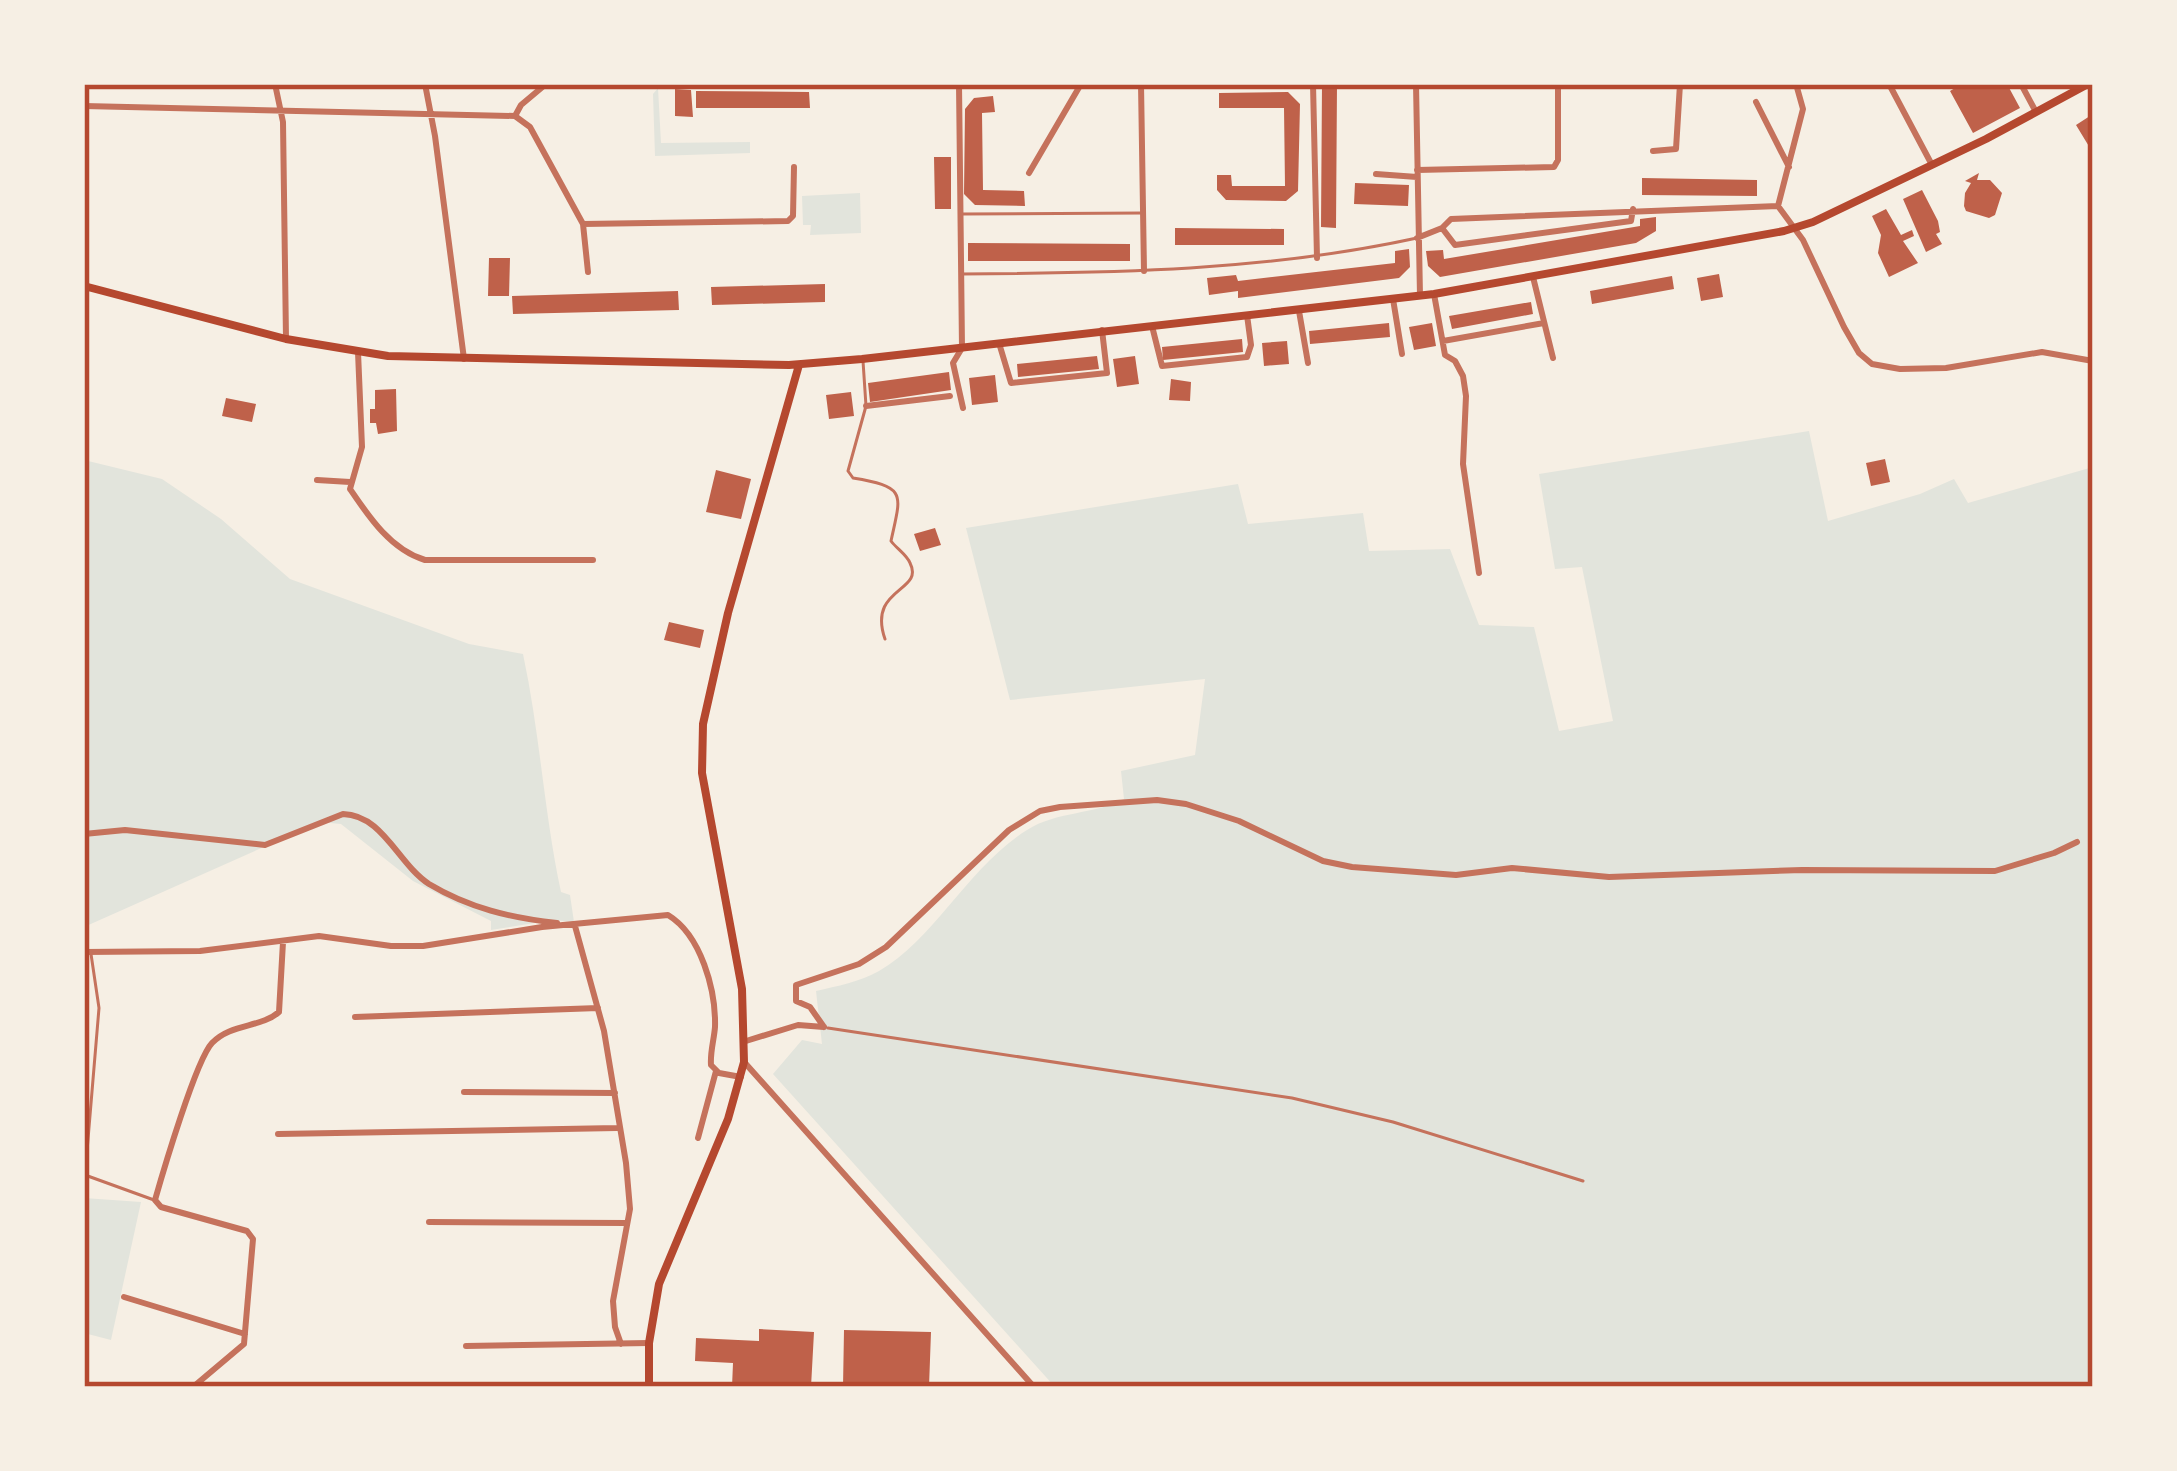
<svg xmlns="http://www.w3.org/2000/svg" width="2177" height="1471" viewBox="0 0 2177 1471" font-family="Literata,serif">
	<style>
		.green { fill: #e2e4dc }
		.building { fill: #bf614a }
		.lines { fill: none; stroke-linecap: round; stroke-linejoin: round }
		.service { stroke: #c5725c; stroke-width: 3 }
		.minor { stroke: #c5725c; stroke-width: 6 }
		.secondary { stroke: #b5482f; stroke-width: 8 }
		.neatline { fill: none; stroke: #b5482f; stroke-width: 4.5 }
	</style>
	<rect width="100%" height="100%" fill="#f6efe4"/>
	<path class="green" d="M658 88 661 143 750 142V153L655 156 653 94Z
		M860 193 861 233 810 235 811 225H803L802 196Z
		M1809 431 1828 521 1920 494 1954 479 1968 503 2093 467V1387H1055L773 1074 802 1040 822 1044 816 991C837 986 860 982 879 971 934 940 969 866 1027 830 1057 811 1093 815 1124 799L1121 771 1195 755 1205 679 1010 700 966 528 1238 484 1248 524 1363 513 1369 551 1450 549 1479 625 1534 627 1559 731 1613 721 1582 567 1555 569 1539 474Z
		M84 460 162 479 221 519 290 579 469 644 523 654C540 733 544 813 561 892L570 895 574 922 553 920 491 930V921L413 881 341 824 320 822 84 927Z
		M84 1198 141 1202 111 1340 84 1333Z"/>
	<path class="building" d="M1322 84H1337L1336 228 1321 227Z
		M1962 84H2007L2020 108 1973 133 1950 91Z
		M675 89 691 90 693 117 675 116Z
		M696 91 809 92 810 108H696Z
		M1288 92 1300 104 1298 191 1286 201 1226 200 1217 190V175H1231L1232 186H1285L1284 108H1219V93Z
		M993 96 995 112 982 113 983 190 1024 191 1025 206 975 205 964 194 965 109 974 98Z
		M2093 114V153L2076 125Z
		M934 157H951V209H935Z
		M1979 173 1977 180H1990L2002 193 1995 215 1989 218 1966 211 1964 206 1965 193 1971 183 1965 181Z
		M1642 178 1757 180V196L1642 195Z
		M1355 183 1409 185 1408 206 1354 204Z
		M1922 190 1938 221 1940 232 1936 234 1942 244 1926 252 1903 199Z
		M1886 209 1901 235 1912 230 1914 236 1903 241 1918 263 1889 277 1878 253 1881 235 1872 216Z
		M1656 217V231L1636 243 1440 277 1428 266 1426 251 1443 250 1444 259 1640 226V219Z
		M1175 228 1284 229V245H1175Z
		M968 243 1130 244V261H968Z
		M1409 249 1410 267 1399 278 1238 298V291L1209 295 1207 278 1236 275 1238 281 1395 263V251Z
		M489 258H510L509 296H488Z
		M1719 274 1723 297 1701 301 1697 278Z
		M1672 276 1674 289 1592 304 1590 291Z
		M825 284V302L712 305 711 287Z
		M678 291 679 310 513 314 512 296Z
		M1531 302 1533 314 1452 329 1449 316Z
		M1389 323 1390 337 1310 344 1309 331Z
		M1432 323 1436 346 1414 350 1409 327Z
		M1242 339 1243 352 1163 360 1162 347Z
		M1287 341 1289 364 1264 366 1262 343Z
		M1097 356 1099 369 1018 377 1017 364Z
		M1135 356 1139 384 1117 387 1113 359Z
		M949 372 951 390 870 402 868 383Z
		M995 375 998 402 972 405 969 378Z
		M1171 379 1191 382 1190 401 1169 400Z
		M396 389 397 431 378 434 376 423H370V409H375V390Z
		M851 392 854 416 829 419 826 395Z
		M226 398 256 404 252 422 222 416Z
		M1885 459 1890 482 1871 486 1866 463Z
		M716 470 751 479 741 519 706 512Z
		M935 528 941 545 920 551 914 534Z
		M669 622 704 630 700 648 664 640Z
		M759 1329 814 1332 811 1387H732L733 1363 695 1361 696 1338 759 1341Z
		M844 1330 931 1332 929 1387H843Z"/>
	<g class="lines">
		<path class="service" d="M961 214 1143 213
			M961 274C1115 273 1266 271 1417 238
			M863 361 866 406 848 471 853 478C908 487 901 494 891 541 896 548 907 555 910 563 925 592 867 587 885 639
			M91 954 99 1008 85 1175 154 1200
			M828 1028 1292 1098 1393 1122 1583 1181"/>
		<path class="minor" d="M275 84 283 122 286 339
			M425 84 435 136 464 359
			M898 84H987
			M959 84 962 348 953 363 963 408
			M1141 84 1144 271
			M1313 84 1317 258
			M1416 84 1420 296
			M1796 84 1803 109 1778 206 1803 240 1844 327 1859 353 1872 364 1900 369 1946 368 2042 352 2093 361
			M1889 84 1932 165
			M2021 84 2036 112
			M1756 102 1789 167
			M84 106 515 116
			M515 116 530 127 583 224 588 272
			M515 116 521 105 546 84
			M1653 151 1676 149 1680 84
			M1417 170 1554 167 1558 160V84
			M1029 173 1081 84
			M1376 174 1417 177
			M583 224 788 221 793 216 794 167
			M1442 228 1455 245 1631 221 1633 209
			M1417 238 1442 228 1451 219 1778 206
			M1533 277 1553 358
			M1434 294 1445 355 1455 361 1463 376 1466 396 1463 464 1479 573
			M1393 299 1402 354
			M1299 311 1308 363
			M1152 326 1162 366 1247 357 1251 345 1247 315
			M1443 341 1544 323
			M999 343 1011 383 1107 373 1102 330
			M358 352 362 447 350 489C369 517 391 550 425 560H593
			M866 406 950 396
			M317 480 350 482
			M84 834 125 830 265 845 343 814C383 815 398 864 429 884 469 908 511 918 557 923
			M575 926 604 1031 626 1163 630 1209 613 1301 615 1327 621 1344
			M84 952 200 951 319 936 391 946H423L542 927 668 915C701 935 716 990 715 1027 714 1040 710 1052 711 1065L719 1073 741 1077
			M355 1017 598 1008
			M824 1027 810 1007 796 1001V985L859 964 886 947 1009 830 1040 811 1060 807 1157 800 1186 804 1239 821 1323 861 1352 867 1456 875 1512 868 1609 877 1802 870 1995 871 2054 853 2077 842
			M746 1041 798 1025 824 1027
			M745 1063 1034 1387
			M464 1092 615 1093
			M278 1134 617 1128
			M698 1138 716 1071
			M429 1222 627 1223
			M124 1297 245 1334
			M466 1346 649 1343
			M193 1387 244 1344 253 1239 247 1231 161 1207 155 1200C163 1172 196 1060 212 1043 231 1023 261 1028 279 1012L283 942"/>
		<path class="secondary" d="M84 286 286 339 388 356 789 365 862 359 1434 294 1784 231 1813 222 1986 139 2088 84
			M649 1387V1343L659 1284 728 1119 744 1062 742 989 702 773 703 724 728 613 799 365"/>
	</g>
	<rect width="2177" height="1471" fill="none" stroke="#f6efe4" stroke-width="174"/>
	<rect x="87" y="87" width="2003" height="1297" class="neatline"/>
</svg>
